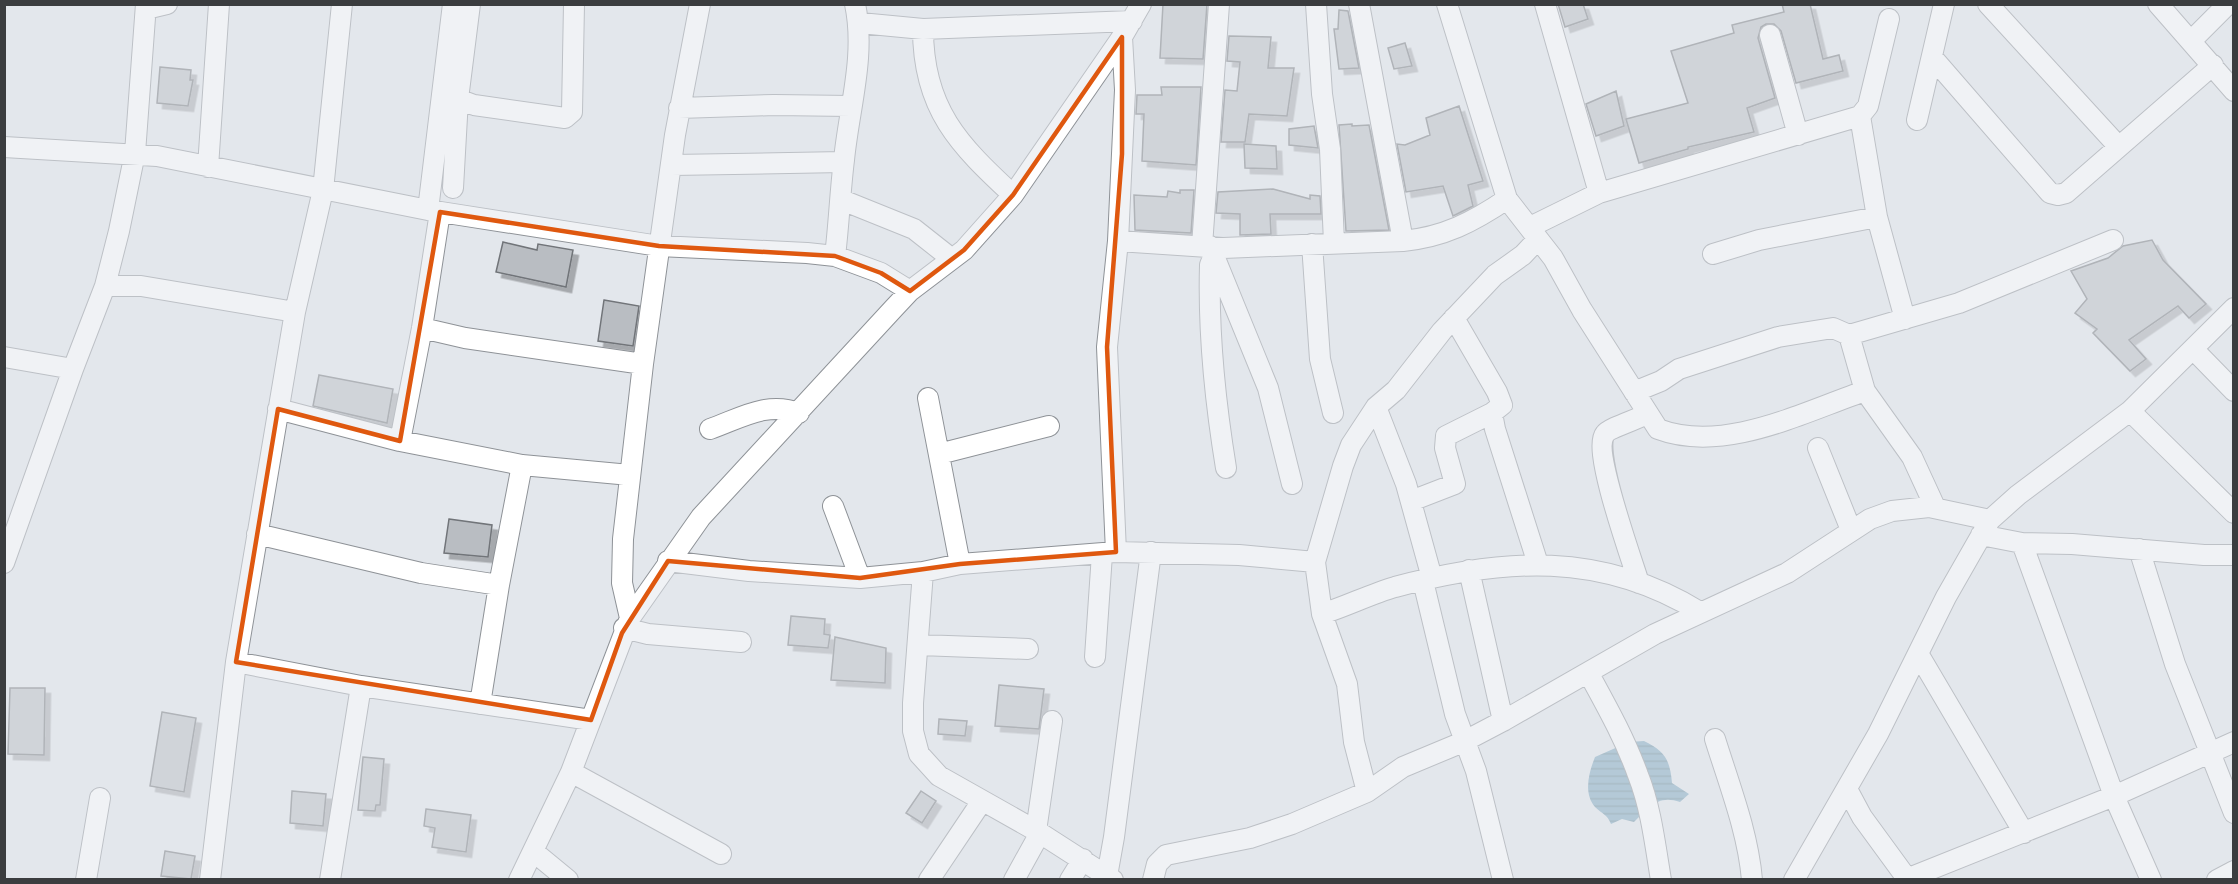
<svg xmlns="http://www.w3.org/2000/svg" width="2238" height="884" viewBox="0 0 2238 884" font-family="'Crimson Pro',serif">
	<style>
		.water { fill: url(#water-rules) }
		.building { fill: #b9bdc2; stroke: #717479; stroke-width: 1.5; filter: url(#shadow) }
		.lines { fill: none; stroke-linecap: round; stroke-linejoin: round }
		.street-casing { stroke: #8e9297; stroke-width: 22 }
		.street { stroke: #fff; stroke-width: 20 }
		.marked { fill: none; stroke: #df580f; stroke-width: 4.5; stroke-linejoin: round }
	</style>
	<defs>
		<pattern id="water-rules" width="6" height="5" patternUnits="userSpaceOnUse" patternTransform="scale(1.5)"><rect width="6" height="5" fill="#7aa5bc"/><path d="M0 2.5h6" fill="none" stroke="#65889a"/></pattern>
		<filter id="shadow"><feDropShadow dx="5.5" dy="5.5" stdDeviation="0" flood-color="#0004"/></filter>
	</defs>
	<rect width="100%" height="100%" fill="#e3e7ec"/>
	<path class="water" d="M1644 741C1665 751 1670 760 1672 783L1689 794 1680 802C1658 794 1648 808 1634 822L1622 819 1611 824C1607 814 1602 814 1595 807 1583 793 1589 772 1595 757L1629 742Z"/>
	<path class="building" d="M1163 4H1207L1203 59 1160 58Z
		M1558 4H1583L1588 19 1565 27Z
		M1782 4H1810L1823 59 1839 55 1843 71 1796 83 1781 31 1774 24H1766L1761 27 1758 38 1775 98 1747 108 1754 132 1688 147V149L1639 163 1626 119 1688 103 1671 51 1734 33 1732 25 1784 12Z
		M1339 10 1348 11 1359 68 1339 69 1334 29H1338Z
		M1229 36 1271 37 1268 68H1294L1287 116 1249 114 1245 142H1221L1225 90 1237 91 1240 62 1227 61Z
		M1405 43 1412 66 1394 69 1388 48Z
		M160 67 191 70 190 80H193L188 106 157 103Z
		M1161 87H1201L1196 165 1142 161 1144 114H1136L1137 95H1162Z
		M1616 91 1624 126 1596 136 1586 104Z
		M1459 106 1483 181 1468 185 1473 206 1453 216 1443 186 1406 192 1397 144 1405 145 1430 135 1426 118Z
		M1352 124V126L1369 125 1389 230 1346 231 1339 125Z
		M1314 126 1318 148 1289 145V129Z
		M1244 144 1276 146 1277 169 1245 168Z
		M1273 189 1310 199V195L1320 196 1321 214H1270L1271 234 1240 235V214L1216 213 1218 192Z
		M1180 190H1194L1191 233 1135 230 1134 195 1167 197 1168 191 1180 193Z
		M2152 240 2163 260 2206 304 2189 318 2178 306 2129 340 2146 359 2130 371 2093 333 2097 329 2075 313 2087 299 2071 271 2108 258 2123 246Z
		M503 242 537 250 538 244 573 250 566 287 496 272Z
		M604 300 639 306 633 346 598 341Z
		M319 375 393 389 387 423 313 406Z
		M449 519 492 525 488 557 444 553Z
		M791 616 825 619 824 634 830 635 828 648 788 645Z
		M835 637 886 648 885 683 831 680Z
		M999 685 1044 689 1039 729 995 726Z
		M10 688H45L44 755 8 754Z
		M162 712 196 718 184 792 150 786Z
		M939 719 967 721 965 736 938 734Z
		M363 757 384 759 380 805H376L375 811 358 810Z
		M292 791 326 794 323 826 290 823Z
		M921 791 936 801 922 823 906 813Z
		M426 809 471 815 466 852 432 847 435 828 424 826Z
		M165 851 195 856 191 879 161 876Z"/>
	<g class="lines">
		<g class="street-casing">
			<path id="street" d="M470 4 458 99 474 105 565 118 572 112 574 4
				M1316 4 1322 94 1330 149 1334 243
				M1359 4 1403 241
				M1447 4 1507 199 1553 258 1582 310 1658 429C1724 454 1803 412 1865 391
				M1545 4 1599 193
				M1988 4 2119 147
				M2158 4 2234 91
				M146 9 167 4
				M860 23 923 29 1132 21
				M923 29C923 109 959 145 1013 195
				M1770 35 1798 135
				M2191 41 2228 4
				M1932 57 2050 193 2058 195 2066 193 2213 65
				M679 108 774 105 851 106
				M1860 116 1877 217 1905 319
				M1917 120 1944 4
				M4 147 157 156 428 210 659 246 807 253 835 256 881 273 910 291
				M672 165 843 162
				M208 167 219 4
				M453 188 458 99
				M842 200 914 229 952 259
				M428 210 453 4
				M1530 227 1599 193 1860 116 1868 106 1889 19
				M1118 241 1223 248 1403 241C1444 237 1473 222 1507 199
				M1312 244 1320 359 1333 413
				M1202 246 1219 4
				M1210 246 1268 388 1292 484
				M1713 254 1759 240 1877 217
				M1214 255 1210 265C1208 334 1215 401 1226 468
				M835 256C839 224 840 192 844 160 849 108 866 56 855 4
				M105 286H141L295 312
				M1454 318 1497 392 1502 405 1492 413 1495 429 1538 564
				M422 328 465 338 643 364
				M1849 335 1865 391 1912 457 1935 507
				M2194 350 2234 391
				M4 357 73 369
				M1634 392 1661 381 1679 369 1778 337 1833 328 1849 335 1959 303 2113 240
				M928 398 960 564
				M1376 407 1406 484 1432 578
				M278 409 400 441 522 465 630 475
				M2130 411 2234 513
				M710 429C741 418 767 401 799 413
				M400 441 422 328 440 212
				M1818 448 1851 530
				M939 454 1049 426
				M1411 501 1455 484 1445 448 1446 436 1492 413
				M833 506 860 578
				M257 534 421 573 499 585
				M1981 535 2022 543 2072 544 2204 555H2234
				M2022 543 2114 796 2151 880
				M2139 549 2175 664 2234 813
				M1116 552 1107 347 1118 241 1122 154 1125 90 1122 37
				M668 561 749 571 860 578 923 572 960 564 1116 552 1239 555 1315 562
				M4 563 73 369 105 286 119 231 135 153 146 4
				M1469 570 1503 721
				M923 572 913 703V731L919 754 939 776 1040 833 1113 880
				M1423 581 1455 714 1476 771 1503 880
				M1639 583C1632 560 1592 450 1605 434 1609 428 1638 419 1647 414
				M1322 614C1347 606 1371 594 1395 587 1504 558 1601 551 1700 612
				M630 618 622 583 623 539 643 364 675 135 700 4
				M624 628 648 634 741 642
				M920 645 1028 649
				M1919 655 2024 833
				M1095 657 1102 554
				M236 662 361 686 591 720
				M1589 674C1607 707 1625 739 1638 775 1651 808 1655 844 1661 880
				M480 704 499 585 522 465
				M1715 739C1729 784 1748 832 1752 880
				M571 772 721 854
				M1847 789 1862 817 1908 880
				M1367 792 1354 742 1347 684 1322 614 1315 562 1343 466 1351 445 1376 407 1396 390 1442 331 1495 275 1523 255 1537 240
				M1036 831 1052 721
				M534 852 568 880
				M1107 876 1114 837 1151 552
				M86 880 100 798
				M210 880 236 662 295 312 323 190 342 4
				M330 880 361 686
				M519 880 571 772 630 618 701 517 894 308 910 291 964 250 1013 195 1122 37 1141 4
				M929 880 982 801
				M1014 880 1040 833
				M1070 880 1083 859
				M1153 880 1157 864 1166 855 1250 838 1292 824 1367 792 1403 767 1463 742 1503 721 1655 634 1787 573 1870 519 1892 511 1929 507 1990 520
				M1794 880 1878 734 1946 597 1990 520 2018 495 2130 411 2234 308
				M1904 880 2114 796 2234 742
				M2217 880 2234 871"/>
		</g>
		<use href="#street" class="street"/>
	</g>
	<path d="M0 0H2238V884H0ZM1122 37V154L1107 347 1116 552 960 564 860 578 668 561 622 633 591 720 236 662 278 409 400 441 440 212 659 246 835 256 881 273 910 291 964 250 1013 195Z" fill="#e3e7ec" fill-opacity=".55" fill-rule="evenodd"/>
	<path class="marked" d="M1122 37V154L1107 347 1116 552 960 564 860 578 668 561 622 633 591 720 236 662 278 409 400 441 440 212 659 246 835 256 881 273 910 291 964 250 1013 195Z"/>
	<rect width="2238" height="884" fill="none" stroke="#3b3d3f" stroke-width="12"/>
</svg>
